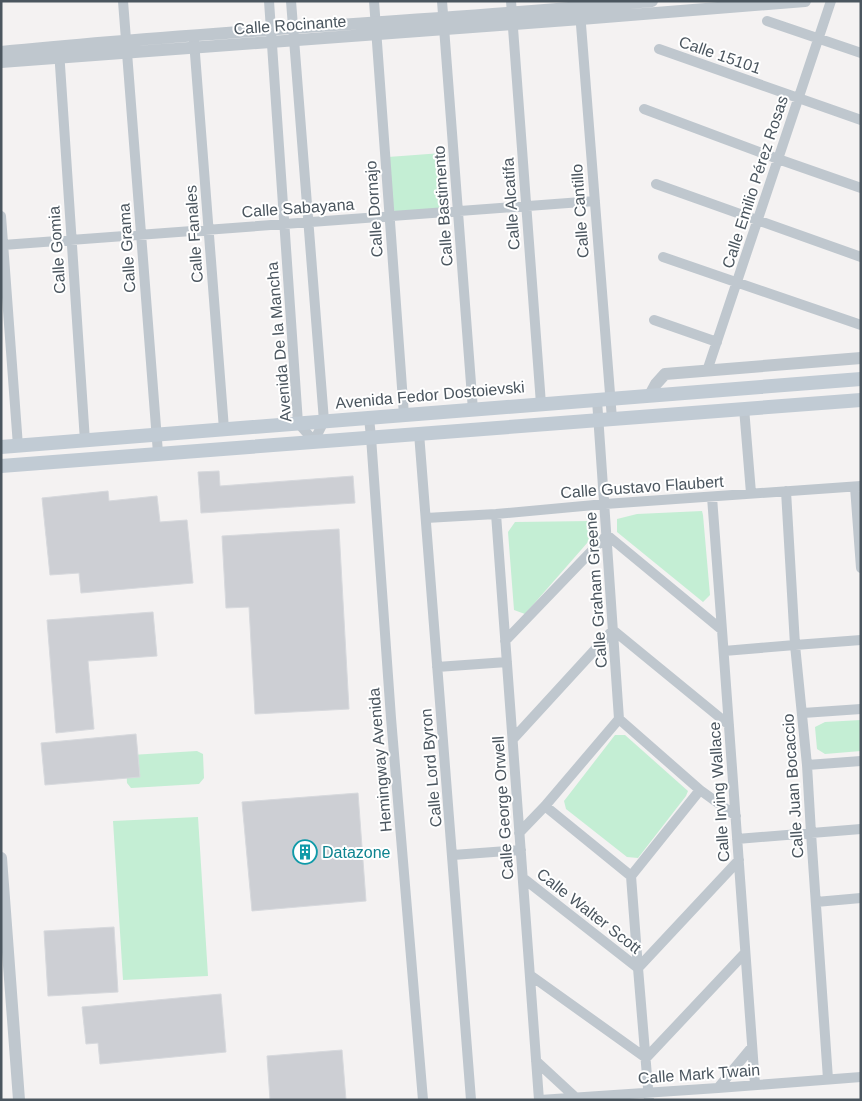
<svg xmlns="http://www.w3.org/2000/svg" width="862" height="1101" viewBox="0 0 862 1101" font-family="Helvetica,sans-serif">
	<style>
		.green { fill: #c4eed4 }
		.building { fill: #cdcfd4; stroke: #d7d9dd }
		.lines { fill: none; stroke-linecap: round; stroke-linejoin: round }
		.minor { stroke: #bfc7ce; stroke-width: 10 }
		.tertiary { stroke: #bfc7ce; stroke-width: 12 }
		.secondary { stroke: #c1cbd4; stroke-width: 14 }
		.labels { text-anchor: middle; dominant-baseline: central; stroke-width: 4; stroke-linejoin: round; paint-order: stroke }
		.street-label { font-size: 16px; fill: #4b565f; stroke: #fff }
		.culture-label { font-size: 16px; fill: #0d838f; stroke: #fff; text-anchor: start }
	</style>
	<rect width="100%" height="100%" fill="#f4f2f2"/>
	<path class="green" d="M442 153 446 205 443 209 396 212 392 209 388 157Z
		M702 511 703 515 710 595 703 602 617 532V519L637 514Z
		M592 521 595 527V534L525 614 514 610 508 532 515 522Z
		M861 720V751L825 754 817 749 815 727 825 722Z
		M615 735H625L688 791 686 796 638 858 627 857 566 809 564 801Z
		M197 751 203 754 204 778 199 784 131 788 127 783 126 760 131 755Z
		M198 817 208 976 123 980 113 821Z"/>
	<path class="building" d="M219 471 220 486 353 476 355 503 201 513 198 472Z
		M108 491 109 501 157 496 160 522 187 520 193 583 81 593 79 573 50 575 42 498Z
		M339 529 349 709 255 714 249 607 226 608 222 536Z
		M153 612 157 656 88 661 94 729 56 733 47 620Z
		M136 734 140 777 45 785 41 743Z
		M358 793 366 901 252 911 242 802Z
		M114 927 118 992 48 996 44 931Z
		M221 994 226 1052 100 1064 98 1043 86 1044 82 1007Z
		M342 1050 346 1100H270L267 1056Z"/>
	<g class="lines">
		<path class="minor" d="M123 1 158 453
			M269 1 298 423 314 441 324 421 291 1
			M374 1 404 415
			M442 1 473 410
			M511 1 541 404
			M580 12 612 419
			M767 21 861 53
			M194 41 224 429
			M659 49 861 120
			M59 50 85 441
			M644 109 778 159 861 188
			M656 184 861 257
			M1 216 18 446
			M3 245 595 201
			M663 257 861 325
			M654 320 717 342
			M707 371 831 1
			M744 408 751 493
			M369 418 371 437 391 718 423 1100
			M419 433C437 655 455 877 471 1100
			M855 487 861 568
			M786 491 795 645 807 765 811 833 828 1079
			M712 497 722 630 755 1085
			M496 514 539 1100
			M426 518 496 514 605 504 861 486
			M505 641 607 535 722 630
			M724 651 795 645 861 640
			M437 667 507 662
			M803 713 861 709
			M619 719 700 790 736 816
			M513 739 613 630 729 725
			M807 765 861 761
			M545 806 631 876
			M519 833 545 806 619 719 597 400
			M737 839 861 829
			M453 855 521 850
			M523 878 638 968 739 860
			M816 902 861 898
			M530 975 646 1058 745 953
			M536 1061 575 1097
			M718 1088 752 1047
			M540 1100 718 1088 861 1077
			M649 1100 638 968 631 876 700 790"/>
		<path class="tertiary" d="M1 52C218 30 435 21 652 1
			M1 62 581 19 805 1
			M650 395 656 384 665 374 861 358
			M1 858 19 1100"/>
		<path class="secondary" d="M1 447 861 379
			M1 466 861 400"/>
	</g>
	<defs>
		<g id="building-ring" transform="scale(1.25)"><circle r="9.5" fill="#fff" stroke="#0f9aa8" stroke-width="1.5"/><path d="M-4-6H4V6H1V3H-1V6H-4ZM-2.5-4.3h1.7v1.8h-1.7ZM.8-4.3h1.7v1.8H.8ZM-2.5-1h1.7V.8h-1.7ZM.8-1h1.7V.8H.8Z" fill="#0f9aa8"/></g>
	</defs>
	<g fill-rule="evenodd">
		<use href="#building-ring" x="305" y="852"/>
	</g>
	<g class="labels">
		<g class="street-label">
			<text transform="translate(290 25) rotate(-4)">Calle Rocinante</text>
			<text transform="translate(720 55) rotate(19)">Calle 15101</text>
			<text transform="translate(755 182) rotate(-72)">Calle Emilio Pérez Rosas</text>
			<text transform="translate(511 204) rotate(-94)">Calle Alcatifa</text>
			<text transform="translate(443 206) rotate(-94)">Calle Bastimento</text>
			<text transform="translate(298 208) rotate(-4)">Calle Sabayana</text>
			<text transform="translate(374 209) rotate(-94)">Calle Dornajo</text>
			<text transform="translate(580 211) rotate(-94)">Calle Cantillo</text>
			<text transform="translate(194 234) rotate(-94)">Calle Fanales</text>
			<text transform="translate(127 248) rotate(-94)">Calle Grama</text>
			<text transform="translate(57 250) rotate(-94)">Calle Gomia</text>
			<text transform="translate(279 342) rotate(-95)">Avenida De la Mancha</text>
			<text transform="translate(430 395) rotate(-5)">Avenida Fedor Dostoievski</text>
			<text transform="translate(642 487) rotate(-4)">Calle Gustavo Flaubert</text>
			<text transform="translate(596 590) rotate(-94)">Calle Graham Greene</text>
			<text transform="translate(380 760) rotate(-95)">Hemingway Avenida</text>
			<text transform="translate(431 768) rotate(-95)">Calle Lord Byron</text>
			<text transform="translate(793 786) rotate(-94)">Calle Juan Bocaccio</text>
			<text transform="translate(719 792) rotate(-94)">Calle Irving Wallace</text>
			<text transform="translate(503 808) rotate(-94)">Calle George Orwell</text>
			<text transform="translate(589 911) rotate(38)">Calle Walter Scott</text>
			<text transform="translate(699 1074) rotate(-4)">Calle Mark Twain</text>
		</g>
		<g class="culture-label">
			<text x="322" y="852">Datazone</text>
		</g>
	</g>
	<rect width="862" height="1101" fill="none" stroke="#4b565f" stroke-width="5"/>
</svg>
